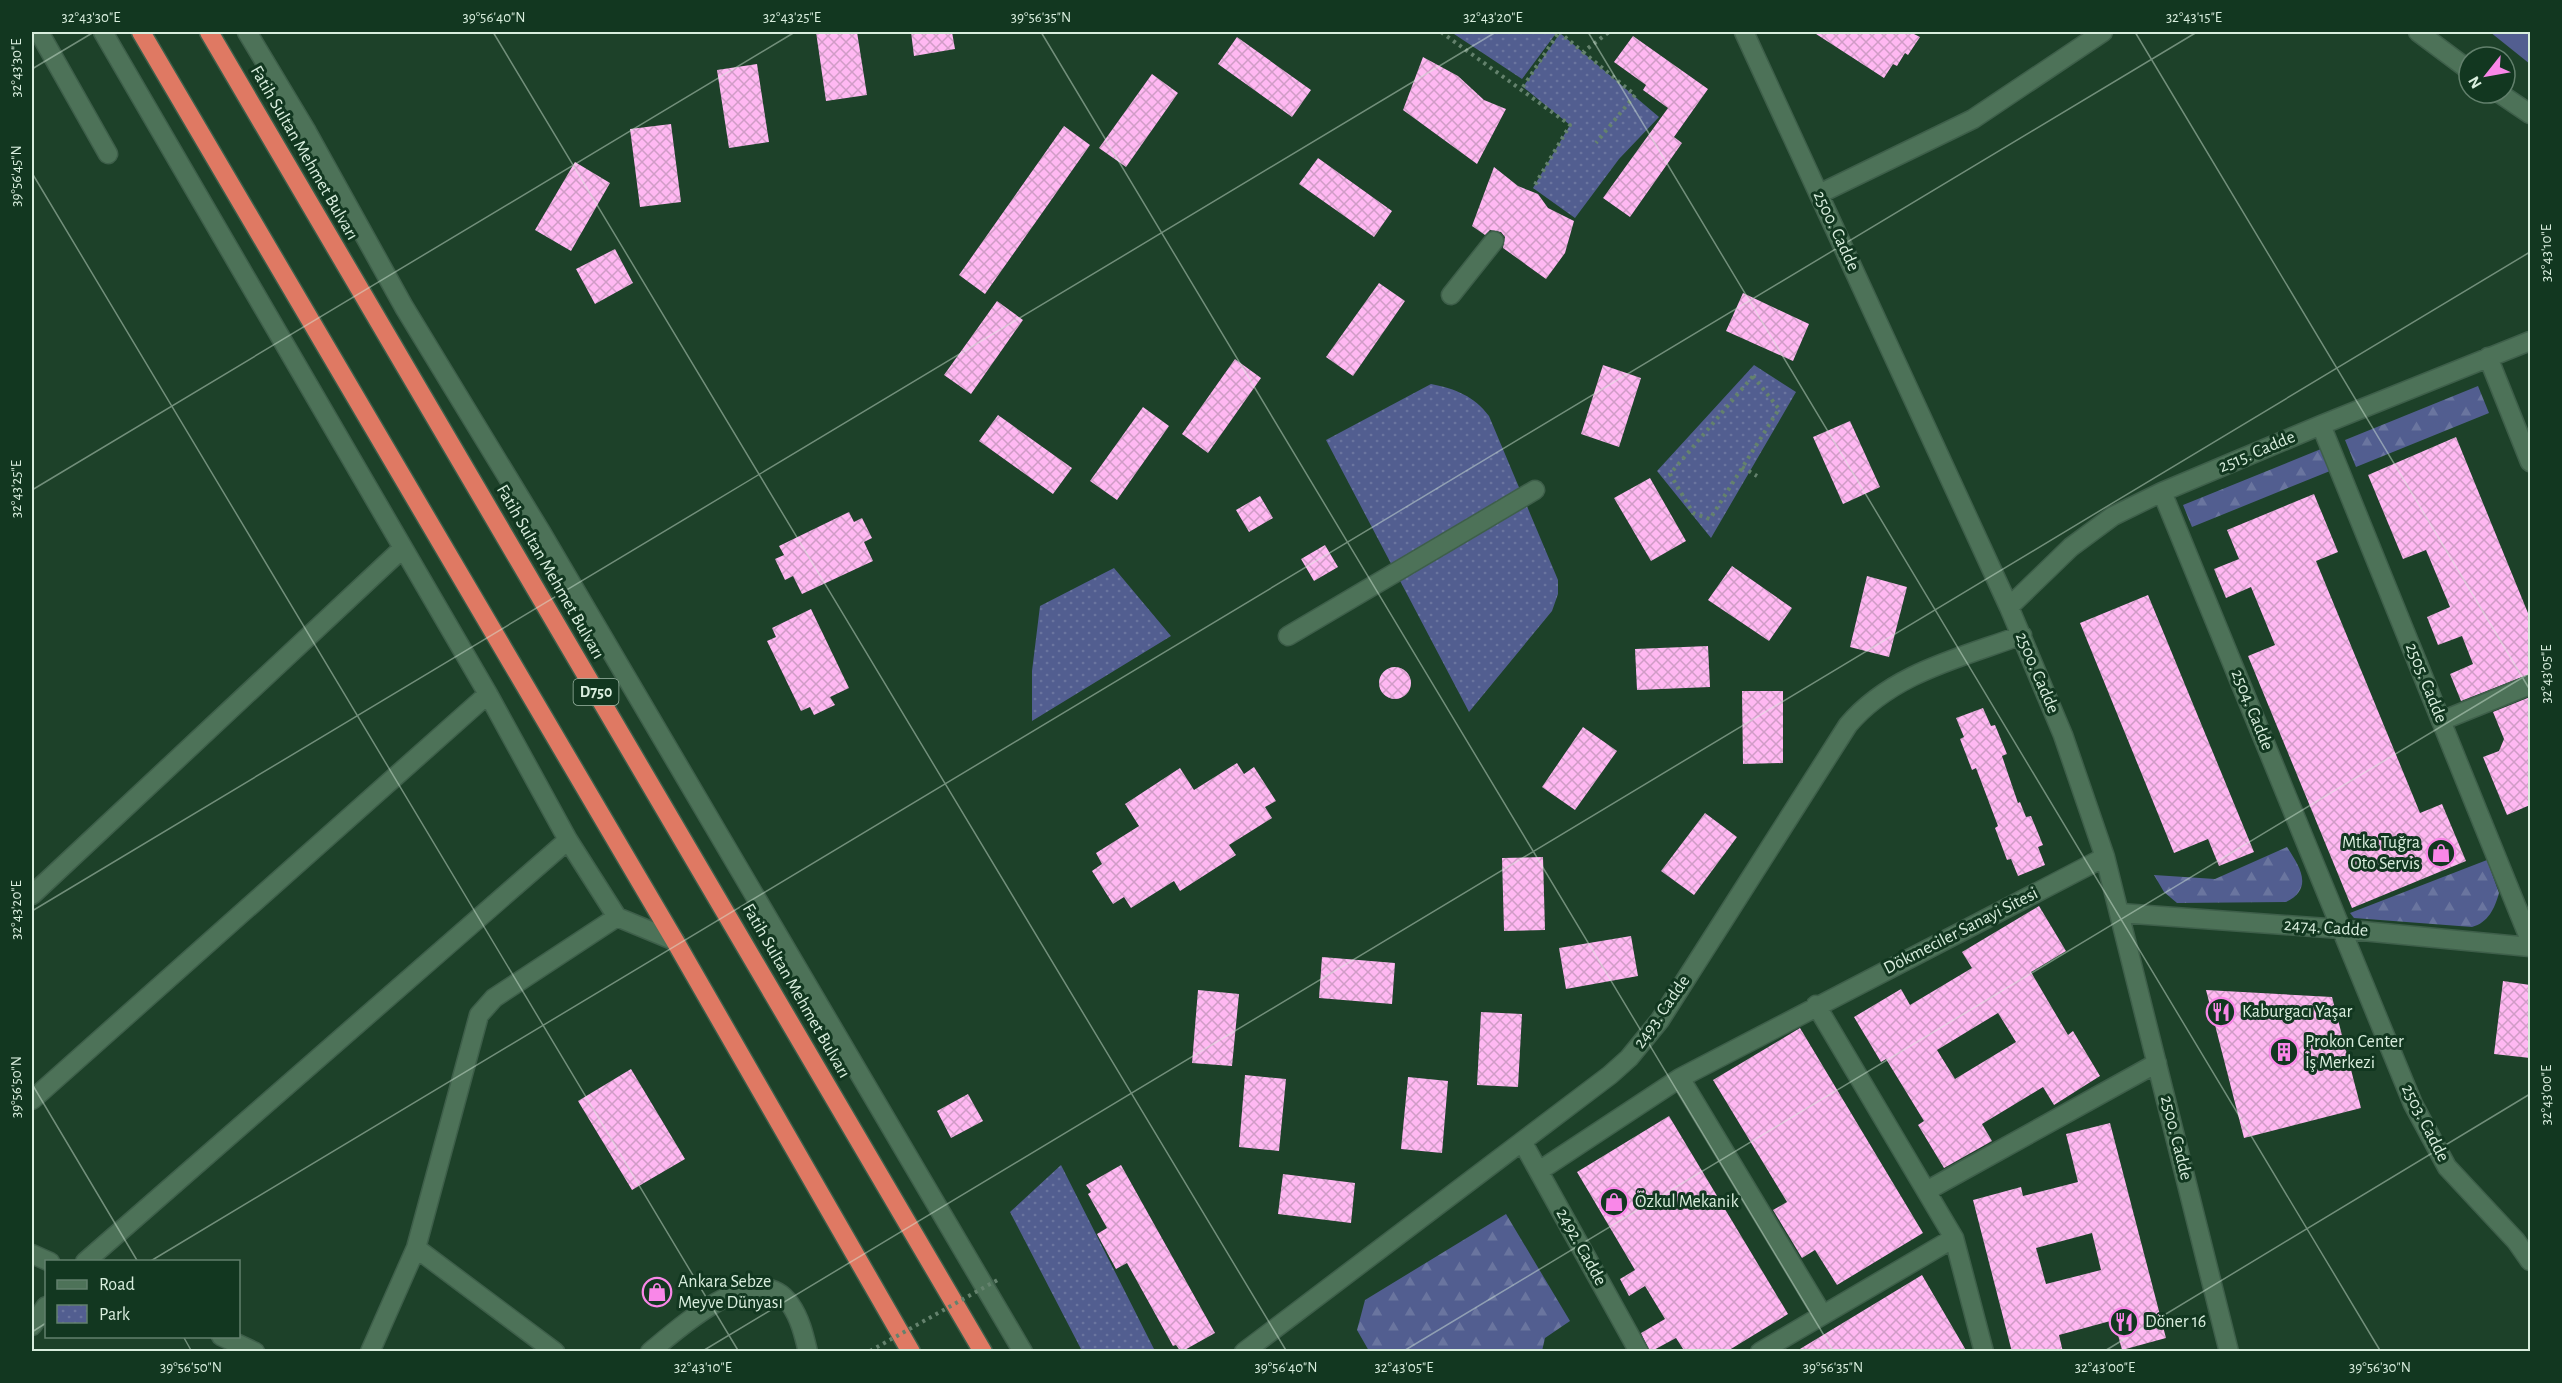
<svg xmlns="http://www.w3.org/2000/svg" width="2562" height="1383" viewBox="0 0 2562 1383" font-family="'Alegreya Sans',sans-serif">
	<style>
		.grass { fill: #525e90 }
		.forest { fill: url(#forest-firs) }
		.park { fill: url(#park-dots) }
		.building { fill: url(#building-cross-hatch); fill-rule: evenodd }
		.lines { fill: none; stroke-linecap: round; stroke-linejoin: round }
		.minor-casing { stroke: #3e5f4a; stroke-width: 21 }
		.highway-casing { stroke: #3e5f4a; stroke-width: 21 }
		.path { stroke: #64826d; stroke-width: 4; stroke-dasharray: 3 4.5; stroke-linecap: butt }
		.minor { stroke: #4d7258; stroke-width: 18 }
		.highway { stroke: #df7963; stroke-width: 18 }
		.path-bridge { stroke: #64826d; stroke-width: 4; stroke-dasharray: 3 4.5; stroke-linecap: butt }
		.ticks { fill: none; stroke: #d9eede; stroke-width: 1.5; stroke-opacity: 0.45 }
		.labels { text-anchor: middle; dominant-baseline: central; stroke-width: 6; stroke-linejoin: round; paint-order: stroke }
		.shield { fill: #123720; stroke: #9db7a5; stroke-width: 1.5 }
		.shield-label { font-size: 16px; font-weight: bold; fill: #d9eede }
		.street-label { font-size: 18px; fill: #d9eede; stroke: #123720 }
		.poi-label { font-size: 18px; fill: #d9eede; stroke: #123720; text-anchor: start }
		.neatline { fill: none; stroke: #d9eede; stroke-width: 2 }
		.ticks-label { font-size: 15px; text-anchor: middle; fill: #d9eede }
	</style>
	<defs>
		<pattern id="forest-firs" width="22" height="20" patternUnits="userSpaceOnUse" patternTransform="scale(1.5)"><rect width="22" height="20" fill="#525e90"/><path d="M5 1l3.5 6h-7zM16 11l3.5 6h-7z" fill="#6a759f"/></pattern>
		<pattern id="park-dots" width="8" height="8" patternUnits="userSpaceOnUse" patternTransform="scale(1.5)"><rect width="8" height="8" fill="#525e90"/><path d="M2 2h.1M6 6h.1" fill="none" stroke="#6a759f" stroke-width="1.8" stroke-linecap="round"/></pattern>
		<pattern id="building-cross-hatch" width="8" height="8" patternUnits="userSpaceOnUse" patternTransform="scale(1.5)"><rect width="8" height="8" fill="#ffb8f2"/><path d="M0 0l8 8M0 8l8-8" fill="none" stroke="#d09cc6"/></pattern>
	</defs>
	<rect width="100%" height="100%" fill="#1d4129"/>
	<path class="grass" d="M2490 32H2530V64Z"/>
	<path class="forest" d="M2478 386 2489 413 2356 467 2345 440Z
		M2321 449 2330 471 2192 527 2183 505Z
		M2287 847C2300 867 2314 888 2286 902L2177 903 2164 892 2154 875 2215 879Z
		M2487 860 2499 893C2495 908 2488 923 2472 927L2354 918 2350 913Z
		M1506 1214 1570 1321 1545 1338 1542 1351H1369L1357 1330 1365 1300Z"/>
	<path class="park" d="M1451 32H1557L1522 79Z
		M1560 33 1659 117 1619 159 1575 218 1533 188 1570 125 1523 87Z
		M1754 365 1796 392 1711 538 1657 471Z
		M1431 384C1456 389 1474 396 1489 416L1558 580V594L1552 611 1469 712 1326 440Z
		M1114 568 1171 636 1032 721V671L1040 606Z
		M1061 1165 1155 1351H1082L1010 1212Z"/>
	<path class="building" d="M816 32H857L867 95 826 101Z
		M911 32H952L955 49 914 56Z
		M1813 32H1910L1920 37 1908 55 1905 53 1897 66 1893 64 1884 78Z
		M1633 36 1708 89 1674 137 1682 143 1630 217 1603 198 1668 108 1643 90 1646 85 1614 62Z
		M1237 37 1311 90 1292 117 1218 64Z
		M1423 57 1458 76 1484 100 1506 109 1477 164 1403 110Z
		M757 64 769 142 729 148 717 70Z
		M1152 74 1178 93 1126 167 1099 148Z
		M671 124 681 202 640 207 630 129Z
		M1064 126 1090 145 985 294 959 275Z
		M1318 158 1392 211 1374 237 1299 184Z
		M575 162 610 183 571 251 535 230Z
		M1494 167 1518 186 1538 194 1548 208 1574 221 1565 253 1546 279 1503 248 1505 237 1501 232 1490 230 1485 235 1472 226Z
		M615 249 633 283 595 304 576 269Z
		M1379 283 1405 301 1353 376 1326 357Z
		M1743 293 1809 324 1793 361 1726 331Z
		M997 301 1023 320 971 394 944 375Z
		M1235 359 1261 378 1208 453 1182 434Z
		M1603 365 1641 378 1619 447 1581 434Z
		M1143 407 1169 426 1117 500 1090 481Z
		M998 415 1072 468 1053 494 979 441Z
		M1850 421 1880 487 1843 504 1813 437Z
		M2456 437 2530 618V674L2461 701 2450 674 2473 664 2462 636 2438 645 2427 617 2450 607 2426 550 2403 559 2368 475Z
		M1650 478 1686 541 1651 561 1614 498Z
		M2314 494 2338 552 2316 561 2411 791 2420 813 2442 804 2466 861 2352 908 2248 656 2275 645 2251 587 2226 598 2214 569 2239 559 2227 530Z
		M1260 496 1273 518 1249 532 1236 510Z
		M849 512 854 522 862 518 872 538 864 542 873 561 802 594 793 576 785 580 775 559 784 555 779 546Z
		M1325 545 1338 567 1314 581 1301 559Z
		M1732 566 1792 608 1769 641 1708 600Z
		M1867 576 1907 587 1889 657 1850 647Z
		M2148 595 2254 852 2219 866 2208 839 2174 853 2080 623Z
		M811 609 849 688 830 697 835 705 814 715 810 707 801 711 767 641 776 637 772 628Z
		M1708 646 1710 687 1637 690 1635 649Z
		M1379 683a16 16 0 1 1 32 0a16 16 0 1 1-32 0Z
		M1742 691H1783V763L1743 764Z
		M2530 697V805L2507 815 2483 757 2499 751 2504 739 2493 712Z
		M1983 708 1991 726 1995 725 2007 754 2002 756 2018 803 2020 802 2026 817 2031 816 2043 845 2038 847 2045 865 2018 876 2011 859 2007 860 1995 828 1998 826 1976 768 1972 770 1960 739 1964 737 1956 718Z
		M1583 727 1617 751 1575 810 1542 787Z
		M1237 763 1244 774 1254 767 1276 801 1265 807 1272 818 1229 845 1236 855 1180 891 1174 881 1131 908 1124 897 1113 904 1092 871 1102 864 1096 853 1139 826 1125 804 1180 768 1194 790Z
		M1705 813 1737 837 1694 895 1661 871Z
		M1543 857 1545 930 1504 931 1502 858Z
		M2039 906 2066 951 2031 972 2068 1035 2073 1031 2100 1076 2054 1105 2043 1087 1982 1124 1992 1141 1944 1168 1918 1125 1924 1121 1886 1059 1881 1062 1854 1017 1901 989 1910 1005 1972 968 1962 952ZM1998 1013 2016 1042 1955 1079 1937 1050Z
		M1631 936 1638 976 1566 989 1559 948Z
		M1322 957 1395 963 1392 1004 1319 998Z
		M2503 981 2530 985V1058L2494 1054Z
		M1198 990 1239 994 1232 1066 1192 1063Z
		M2206 990 2332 997 2361 1108 2244 1138Z
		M1481 1012 1522 1014 1518 1087 1477 1085Z
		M1800 1028 1923 1233 1837 1285 1815 1250 1802 1258 1773 1210 1787 1202 1713 1080Z
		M631 1069 685 1159 632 1190 578 1101Z
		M1245 1075 1286 1079 1279 1151 1239 1147Z
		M1408 1077 1448 1081 1442 1153 1401 1149Z
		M968 1094 983 1121 951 1138 937 1111Z
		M1669 1116 1788 1314 1726 1352H1685L1676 1338 1650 1352 1641 1333 1665 1319 1645 1286 1629 1296 1620 1279 1635 1270 1577 1172Z
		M2110 1123 2166 1338 2122 1350 2114 1320 2059 1335 2063 1352H2012L1973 1200 2021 1187 2023 1196 2078 1182 2066 1134ZM2092 1233 2101 1270 2046 1284 2036 1248Z
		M1121 1165 1215 1333 1181 1352 1176 1345 1173 1346 1127 1263 1116 1269 1097 1234 1107 1228 1088 1194 1091 1192 1086 1185Z
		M1283 1174 1355 1183 1351 1223 1278 1214Z
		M1922 1275 1967 1352H1795Z"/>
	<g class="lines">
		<g class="minor-casing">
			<path id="minor" d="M39 32 108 154
				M103 32 488 694 568 840 617 917 675 941
				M247 32 307 132 404 307 541 532 1023 1352
				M1744 32 2009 607 2063 735 2105 857 2229 1352
				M2418 32 2469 70
				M2499 93 2530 114
				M1819 194 1973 119 2103 32
				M1451 295 1494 241
				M2488 357 2530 462
				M2321 425 2530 940
				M2162 492 2413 1104 2447 1167 2516 1241 2530 1261
				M2009 607 2071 547 2113 516 2162 492 2321 425 2530 341
				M1288 636 1535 490
				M2441 721 2530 685
				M32 895 403 548
				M2120 913 2341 929 2530 947
				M1816 1005 1954 1238 1984 1352
				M1680 1078 1822 1314
				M32 1100 488 694
				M1523 1143 1639 1352
				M1539 1171 1680 1078 2105 857
				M1928 1190 2157 1063
				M416 1248 555 1352
				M32 1254 50 1262
				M85 1262 568 840
				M32 1326 46 1306
				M221 1336 255 1352
				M370 1352 416 1248 479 1015 494 998 617 917
				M650 1352C679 1328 758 1256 790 1304 800 1318 804 1335 808 1352
				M1244 1352 1610 1075 1629 1058 1660 1020 1848 725C1892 673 1960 658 2022 635
				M1760 1352 1954 1238"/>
		</g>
		<g class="highway-casing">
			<path id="highway" d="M141 32 675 941 911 1352
				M209 32 983 1352"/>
		</g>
		<path class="path" d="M1441 32 1570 125 1533 188
			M1559 32 1583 52 1609 32
			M1583 52 1635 95 1596 143
			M1523 87 1559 32
			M1753 376 1779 409 1710 519 1693 513 1670 474Z
			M1742 467 1757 476"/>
		<use href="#minor" class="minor"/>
		<use href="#highway" class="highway"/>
		<path class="path-bridge" d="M870 1351 1001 1278"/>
	</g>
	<path class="ticks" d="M493 32 1287 1352M1041 32 1834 1352M1588 32 2381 1352M2135 32 2530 690M32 69 94 32M32 173 739 1352M32 490 795 32M32 911 1496 32M32 1084 138 1262M149 1262 2197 32M32 1332 46 1323M183 1336 192 1352M701 1352 2530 252M1402 1352 2530 673M2103 1352 2530 1094"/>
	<defs>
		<g id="shop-ring" transform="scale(1.5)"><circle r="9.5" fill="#123720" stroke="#f987e8" stroke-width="1.5"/><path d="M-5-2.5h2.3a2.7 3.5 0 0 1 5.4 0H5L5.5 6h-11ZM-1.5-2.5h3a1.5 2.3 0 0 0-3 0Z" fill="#f987e8"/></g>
		<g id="restaurant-ring" transform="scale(1.5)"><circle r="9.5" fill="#123720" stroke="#f987e8" stroke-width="1.5"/><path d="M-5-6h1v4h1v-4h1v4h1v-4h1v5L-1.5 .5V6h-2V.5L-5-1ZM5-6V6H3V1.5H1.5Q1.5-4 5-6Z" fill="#f987e8"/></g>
		<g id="building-ring" transform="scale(1.5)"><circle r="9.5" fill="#123720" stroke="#f987e8" stroke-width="1.5"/><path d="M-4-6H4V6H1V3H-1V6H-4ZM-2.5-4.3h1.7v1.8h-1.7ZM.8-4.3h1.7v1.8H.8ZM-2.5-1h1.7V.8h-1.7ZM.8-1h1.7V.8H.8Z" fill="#f987e8"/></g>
	</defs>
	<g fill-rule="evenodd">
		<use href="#shop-ring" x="2441" y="853"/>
		<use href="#restaurant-ring" x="2221" y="1012"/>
		<use href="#building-ring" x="2284" y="1052"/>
		<use href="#shop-ring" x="1614" y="1202"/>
		<use href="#shop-ring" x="657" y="1292"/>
		<use href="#restaurant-ring" x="2124" y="1322"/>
	</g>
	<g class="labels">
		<rect class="shield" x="573.5" y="679" width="45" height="26" rx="4.5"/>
		<g class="shield-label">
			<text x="596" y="692">D750</text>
		</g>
		<g class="street-label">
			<text transform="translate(304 153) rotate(60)">Fatih Sultan Mehmet Bulvarı</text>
			<text transform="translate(1836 231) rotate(65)">2500. Cadde</text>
			<text transform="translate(2257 452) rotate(-23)">2515. Cadde</text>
			<text transform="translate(550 572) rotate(60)">Fatih Sultan Mehmet Bulvarı</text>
			<text transform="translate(2037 673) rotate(67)">2500. Cadde</text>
			<text transform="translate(2426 683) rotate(68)">2505. Cadde</text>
			<text transform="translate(2252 710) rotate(68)">2504. Cadde</text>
			<text transform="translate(2326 928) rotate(4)">2474. Cadde</text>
			<text transform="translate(1961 931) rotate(-27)">Dökmeciler Sanayi Sitesi</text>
			<text transform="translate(796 991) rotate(60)">Fatih Sultan Mehmet Bulvarı</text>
			<text transform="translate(1662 1012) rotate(-55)">2493. Cadde</text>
			<text transform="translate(2425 1123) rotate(63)">2503. Cadde</text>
			<text transform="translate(2176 1138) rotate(76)">2500. Cadde</text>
			<text transform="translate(1581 1247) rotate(61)">2492. Cadde</text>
		</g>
		<g class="poi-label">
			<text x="2420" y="843" text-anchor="end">Mtka Tuğra<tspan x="2420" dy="21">Oto Servis</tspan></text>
			<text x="2242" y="1012">Kaburgacı Yaşar</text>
			<text x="2305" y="1042">Prokon Center<tspan x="2305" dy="21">İş Merkezi</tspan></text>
			<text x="1635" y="1202">Özkul Mekanik</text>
			<text x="678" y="1282">Ankara Sebze<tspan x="678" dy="21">Meyve Dünyası</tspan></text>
			<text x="2145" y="1322">Döner 16</text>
		</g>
	</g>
	<rect width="2562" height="1383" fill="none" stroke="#123720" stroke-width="66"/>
	<rect x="45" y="1260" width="195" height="78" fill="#123720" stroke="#62806c" stroke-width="1.5"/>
	<rect x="57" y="1280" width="30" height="9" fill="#4d7258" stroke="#62806c" stroke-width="1.5"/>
	<text x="99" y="1290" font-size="18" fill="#d9eede">Road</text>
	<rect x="57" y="1305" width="30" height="18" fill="url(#park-dots)" stroke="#62806c" stroke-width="1.5"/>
	<text x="99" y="1320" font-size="18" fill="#d9eede">Park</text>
	<g transform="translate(2487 75) rotate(239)"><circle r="28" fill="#123720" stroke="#62806c" stroke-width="1.5"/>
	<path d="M0-4.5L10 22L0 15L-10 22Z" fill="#f987e8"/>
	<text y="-9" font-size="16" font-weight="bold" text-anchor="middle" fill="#d9eede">N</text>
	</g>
	<rect x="33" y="33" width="2496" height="1317" class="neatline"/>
	<g class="ticks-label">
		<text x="91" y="22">32°43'30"E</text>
		<text x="494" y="22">39°56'40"N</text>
		<text x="792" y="22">32°43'25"E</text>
		<text x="1041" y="22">39°56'35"N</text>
		<text x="1493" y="22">32°43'20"E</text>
		<text x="2194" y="22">32°43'15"E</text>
		<text transform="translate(16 68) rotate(-90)" y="5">32°43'30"E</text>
		<text transform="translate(16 176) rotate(-90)" y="5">39°56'45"N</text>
		<text transform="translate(2546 253) rotate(-90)" y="5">32°43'10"E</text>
		<text transform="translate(16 489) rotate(-90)" y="5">32°43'25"E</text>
		<text transform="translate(2546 674) rotate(-90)" y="5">32°43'05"E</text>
		<text transform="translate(16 910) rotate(-90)" y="5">32°43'20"E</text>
		<text transform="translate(16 1087) rotate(-90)" y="5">39°56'50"N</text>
		<text transform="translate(2546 1095) rotate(-90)" y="5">32°43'00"E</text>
		<text x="191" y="1372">39°56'50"N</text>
		<text x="703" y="1372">32°43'10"E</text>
		<text x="1286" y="1372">39°56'40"N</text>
		<text x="1404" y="1372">32°43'05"E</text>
		<text x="1833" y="1372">39°56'35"N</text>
		<text x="2105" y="1372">32°43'00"E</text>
		<text x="2380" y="1372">39°56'30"N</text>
	</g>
</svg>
